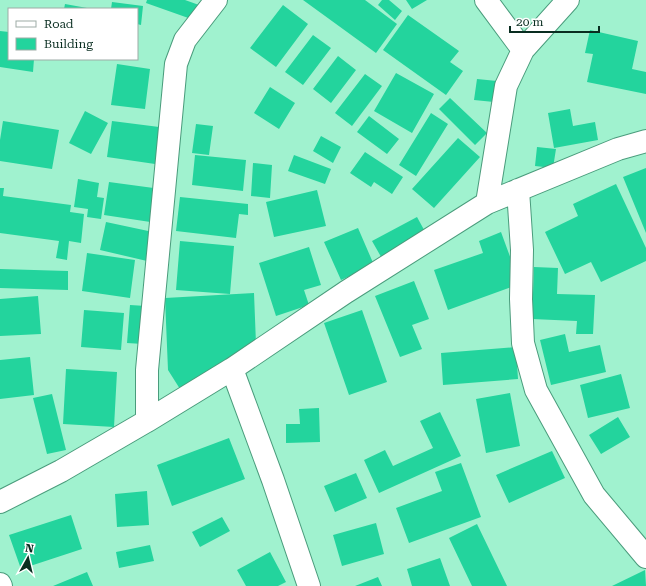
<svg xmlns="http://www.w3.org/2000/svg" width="646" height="586" viewBox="0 0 646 586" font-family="'Roboto Serif',serif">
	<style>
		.building { fill: #23d49d }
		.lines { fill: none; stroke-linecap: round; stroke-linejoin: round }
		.street-casing { stroke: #4a9c7c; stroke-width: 24 }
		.street { stroke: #fff; stroke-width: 22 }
	</style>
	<rect width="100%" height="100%" fill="#a0f2cf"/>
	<path class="building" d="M147 0H185L199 5 194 20 146 3Z
		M303 0H365L397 24 376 53Z
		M382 0H389L402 11 395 20 378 5Z
		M406 0H427L412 9Z
		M112 2 143 6 141 25 137 24V9H111Z
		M65 4 87 8V9H64Z
		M283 5 308 24 276 67 250 48Z
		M408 15 459 51 450 62 463 71 446 95 383 50Z
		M590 30 638 41 632 69 646 72V94L587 82 593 54 585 53Z
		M0 31 9 32V59H34L33 72 0 67Z
		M313 35 331 48 303 85 285 72Z
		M338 56 356 70 331 103 313 89Z
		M117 64 150 69 145 109 111 105Z
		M396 73 434 94 412 133 374 111Z
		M365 74 382 86 352 126 335 113Z
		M477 79 497 81 494 102 474 100Z
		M270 87 295 103 279 129 254 113Z
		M450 98 487 133 475 145 439 109Z
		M570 109 573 126 595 122 598 140 554 148 548 113Z
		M85 111 108 123 91 154 69 143Z
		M431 113 448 124 416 176 399 165Z
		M369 116 399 139 387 154 357 132Z
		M3 121 59 130 52 169 0 161V140Z
		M112 121 167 128 162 165 107 157Z
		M196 124 213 126 209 155 192 153Z
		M321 136 341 147 333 163 313 151Z
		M458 138 480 157 434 208 412 189Z
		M537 147 556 149 553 168 535 166Z
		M365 152 403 177 392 194 374 182 371 187 350 173Z
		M195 155 246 160 243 191 192 185Z
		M294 155 331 169 325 184 288 171Z
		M253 163 272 165 270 198 251 196Z
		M646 168V233L623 177Z
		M78 179 99 183 97 197 104 198 101 219 87 217 88 209 74 207Z
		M109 182 161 189 157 223 104 215Z
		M616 184 646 248V261L601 282 591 262 565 274 545 232 578 216 573 204Z
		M0 188H4L3 196 71 205 70 212 84 214 81 243 69 241 67 260 56 258 59 241 0 233Z
		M317 190 326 226 274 237 266 202Z
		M180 197 248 204V215L239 214 236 238 176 231Z
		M417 217 428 237 384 262 372 241Z
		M106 222 153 232 147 261 100 250Z
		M358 228 374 265 341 280 324 242Z
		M501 232 520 284 448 310 434 270 483 253 479 241Z
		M180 241 234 246 230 294 176 290Z
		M309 247 321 285 304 290 309 305 276 316 259 263Z
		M87 253 135 260 130 298 82 291Z
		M534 267 558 268 557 294 595 295 593 334H576L577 321 532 319Z
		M0 269 68 271V290L0 288Z
		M414 281 429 319 412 325 422 349 400 357 375 296Z
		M254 293 256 344 180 389 168 370 165 298Z
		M38 296 41 334 0 336V299Z
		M130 305 146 306 143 344 127 343Z
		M84 310 124 313 121 350 81 347Z
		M362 310 387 382 349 395 324 323Z
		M565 334 569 352 600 345 606 372 551 385 540 340Z
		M516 347 518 379 443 385 441 353Z
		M30 357 34 395 0 399V360Z
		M66 369 117 372 114 427 63 424Z
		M621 374 630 408 588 418 580 385Z
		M510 393 520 446 486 453 476 399Z
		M52 394 66 450 47 454 33 398Z
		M319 408 320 442 286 443V424H300L299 409Z
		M440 412 461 456 379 493 364 460 385 450 393 466 433 448 420 421Z
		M618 417 630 437 601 454 589 435Z
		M229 438 245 479 172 506 157 465Z
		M552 451 565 478 509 503 496 475Z
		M461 463 481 517 409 543 396 508 442 491 435 472Z
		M356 473 367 498 335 512 324 486Z
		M147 491 149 525 117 527 115 494Z
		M71 515 82 549 21 569 9 535Z
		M222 517 230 531 200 547 192 532Z
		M376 523 384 554 342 566 333 535Z
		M477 524 507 586H472L449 538Z
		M150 545 154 561 119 568 116 552Z
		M270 552 286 582 278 586H246L237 570Z
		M440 558 450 586H412L407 569Z
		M645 570 646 586H612Z
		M87 572 93 586H53Z
		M378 577 382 586H355Z"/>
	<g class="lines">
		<g class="street-casing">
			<path id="street" d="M486 0 523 50
				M518 190 522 250 521 299 523 343 536 390 594 495 646 557
				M487 203 506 86 523 50 568 0
				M232 369 273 480 309 586
				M147 421V370L176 64 185 40 216 0
				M0 502 61 471 147 421 232 369 346 292 487 203 618 149 646 141
				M0 584 1 586"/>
		</g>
		<use href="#street" class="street"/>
	</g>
	<rect x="8" y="8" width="130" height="52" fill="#ffffff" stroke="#9daba6"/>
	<rect x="16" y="21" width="20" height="6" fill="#ffffff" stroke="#9daba6"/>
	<text x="44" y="28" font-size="12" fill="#092d20">Road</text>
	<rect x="16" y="38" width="20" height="12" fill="#23d49d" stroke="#9daba6"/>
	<text x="44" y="48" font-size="12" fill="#092d20">Building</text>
	<g transform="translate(28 558) rotate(8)" stroke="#ffffff" stroke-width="3" paint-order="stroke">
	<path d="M0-3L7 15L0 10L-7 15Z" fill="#092d20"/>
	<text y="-6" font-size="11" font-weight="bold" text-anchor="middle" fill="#092d20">N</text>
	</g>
	<path d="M510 26v6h89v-6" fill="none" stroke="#092d20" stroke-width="2"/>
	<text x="516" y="26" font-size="12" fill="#092d20" stroke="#ffffff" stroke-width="3" paint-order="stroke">20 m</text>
</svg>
